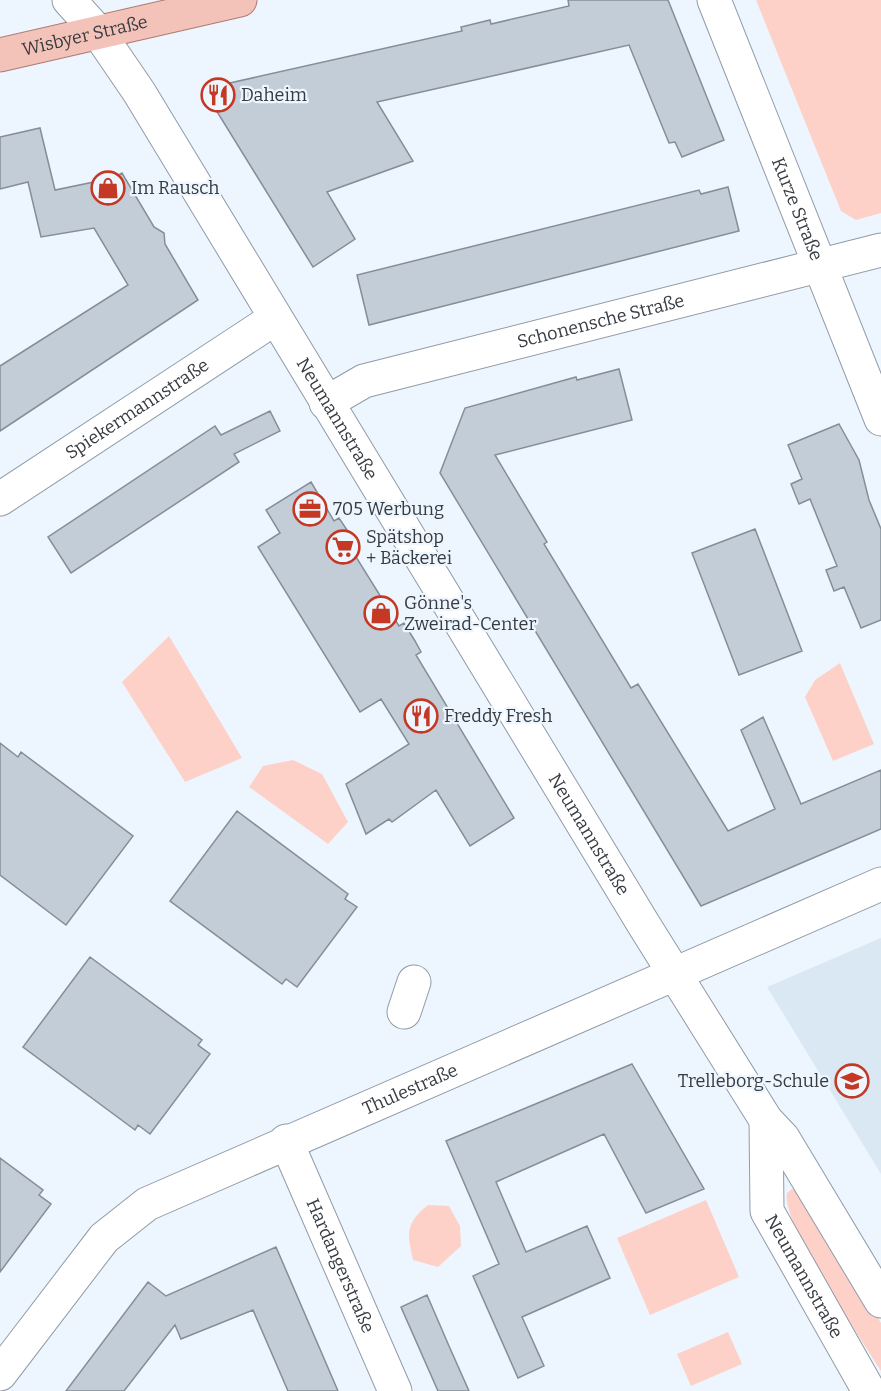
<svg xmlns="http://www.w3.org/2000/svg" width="881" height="1391" viewBox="0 0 881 1391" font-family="Bitter,serif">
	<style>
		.built { fill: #dae8f4 }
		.green { fill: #fed1c8 }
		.building { fill: #c2cdd8; stroke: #848e98; stroke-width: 1.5 }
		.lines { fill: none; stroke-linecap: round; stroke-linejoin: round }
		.minor-casing { stroke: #919ba6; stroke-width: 35 }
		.major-casing { stroke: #ac7a71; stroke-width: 35 }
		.minor { stroke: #fff; stroke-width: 33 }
		.major { stroke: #f3c3ba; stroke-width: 33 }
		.labels { text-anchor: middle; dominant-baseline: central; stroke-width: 4.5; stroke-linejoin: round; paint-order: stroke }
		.street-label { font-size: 18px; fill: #383c40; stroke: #edf6ff }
		.poi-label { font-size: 18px; fill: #383c40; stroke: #edf6ff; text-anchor: start }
	</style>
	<rect width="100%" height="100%" fill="#edf6ff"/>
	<path class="built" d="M881 938V1174L767 987Z"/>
	<path class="green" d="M756 0H881V213L856 220 841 211Z
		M169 636 242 758 185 782 122 682Z
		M840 663 874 744 833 761 805 697 815 680Z
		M293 760 322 774 348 822 328 844 249 787 263 766Z
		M792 1189 801 1193 881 1323V1371C863 1342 780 1221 787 1193Z
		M706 1200 739 1277 650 1315 617 1238Z
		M428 1205 449 1206 460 1226 461 1246 438 1267 413 1260C407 1234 405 1223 428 1205Z
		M728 1332 742 1364 691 1386 677 1354Z"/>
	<path class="building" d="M568 0H668L724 140 682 157 675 142 669 143 629 45 377 102 413 161 327 192 355 239 313 267 203 89 462 31 461 27 490 20 491 24 569 6Z
		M40 128 55 190 113 178 122 173 154 227 164 233 165 244 198 300 0 431V366L128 285 94 228 41 237 28 182 0 189V137Z
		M728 187 739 231 369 325 357 275 699 190 701 194Z
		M619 369 632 420 495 455 547 542 544 544 631 688 638 684 728 831 775 809 741 730 763 717 801 804 881 770V829L701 906 440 473 465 408 576 377 577 380Z
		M270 411 280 431 234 454 239 462 71 573 48 537 215 426 221 435Z
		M839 424 859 460 869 500 881 529V620L861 628 844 587 834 591 826 570 837 566 810 499 799 504 791 484 802 479 788 445Z
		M311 482 334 521 339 518 357 545 351 549 399 626 404 623 415 641 421 652 416 655 514 818 470 846 436 790 392 822 389 819 366 834 346 784 409 744 381 699 360 712 258 547 280 533 266 510Z
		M755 529 802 651 739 675 692 553Z
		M0 743 18 757 21 752 133 836 66 925 0 875Z
		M237 811 348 894 345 899 357 907 297 987 286 979 282 984 170 901Z
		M90 957 202 1040 198 1045 210 1054 150 1134 138 1125 135 1130 23 1047Z
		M632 1064 704 1189 646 1213 604 1134 496 1182 526 1252 587 1226 610 1278 522 1317 544 1366 518 1378 473 1276 499 1264 446 1141Z
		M0 1158 43 1190 39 1195 51 1204 0 1272Z
		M276 1247 338 1391H288L253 1310 181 1339 175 1325 124 1391H66L148 1282 166 1296Z
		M427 1295 449 1346 469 1391H438L401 1307Z"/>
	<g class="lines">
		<g class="minor-casing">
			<g id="minor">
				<path id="s1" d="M69 0 98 32 139 92 644 925 766 1120 783 1138 881 1301"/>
				<path id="s2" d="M714 0 881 419"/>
				<path id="s3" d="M326 403 364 381 881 250"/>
				<path id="s4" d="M0 499 274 319"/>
				<path d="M404 1012 414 982"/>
				<path id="s5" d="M766 1120 767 1211 869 1391"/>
				<path id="s6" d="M286 1141 395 1391"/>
				<path id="s7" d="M0 1374 104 1238 147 1204 881 884"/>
			</g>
		</g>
		<g class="major-casing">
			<g id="major">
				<path id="s8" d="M0 55 240 0"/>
			</g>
		</g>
		<use href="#minor" class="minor"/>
		<use href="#major" class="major"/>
	</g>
	<defs>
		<g id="restaurant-ring" transform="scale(1.725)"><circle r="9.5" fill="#edf6ff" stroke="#c43824" stroke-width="1.5"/><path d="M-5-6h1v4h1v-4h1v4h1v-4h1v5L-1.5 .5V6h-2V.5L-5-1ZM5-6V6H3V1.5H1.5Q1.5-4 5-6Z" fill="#c43824"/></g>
		<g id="shop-ring" transform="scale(1.725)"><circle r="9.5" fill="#edf6ff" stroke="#c43824" stroke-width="1.5"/><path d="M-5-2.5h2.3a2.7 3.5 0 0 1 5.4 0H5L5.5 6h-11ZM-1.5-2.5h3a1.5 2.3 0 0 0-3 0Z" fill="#c43824"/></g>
		<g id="office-ring" transform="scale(1.725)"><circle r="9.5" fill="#edf6ff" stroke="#c43824" stroke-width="1.5"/><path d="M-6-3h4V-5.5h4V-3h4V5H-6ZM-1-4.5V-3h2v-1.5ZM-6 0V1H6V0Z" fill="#c43824"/></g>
		<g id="supermarket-ring" transform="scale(1.725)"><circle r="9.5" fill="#edf6ff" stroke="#c43824" stroke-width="1.5"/><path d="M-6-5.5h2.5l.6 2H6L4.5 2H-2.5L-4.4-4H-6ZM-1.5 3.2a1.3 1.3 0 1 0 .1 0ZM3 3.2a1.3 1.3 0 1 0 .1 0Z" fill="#c43824"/></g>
		<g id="school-ring" transform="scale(1.725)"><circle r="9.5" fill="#edf6ff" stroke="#c43824" stroke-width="1.5"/><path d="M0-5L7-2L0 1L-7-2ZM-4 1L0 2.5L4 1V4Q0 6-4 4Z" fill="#c43824"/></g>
	</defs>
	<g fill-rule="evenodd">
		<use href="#restaurant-ring" x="218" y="95"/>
		<use href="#shop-ring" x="108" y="188"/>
		<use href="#office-ring" x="310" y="509"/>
		<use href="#supermarket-ring" x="343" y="547"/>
		<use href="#shop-ring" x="381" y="613"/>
		<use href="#restaurant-ring" x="421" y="716"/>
		<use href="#school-ring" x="852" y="1081"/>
	</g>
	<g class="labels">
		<g class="street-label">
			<text stroke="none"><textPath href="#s8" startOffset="87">Wisbyer Straße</textPath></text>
			<text stroke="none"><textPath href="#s2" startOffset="225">Kurze Straße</textPath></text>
			<text stroke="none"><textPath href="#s3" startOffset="288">Schonensche Straße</textPath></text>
			<text stroke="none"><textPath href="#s4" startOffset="164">Spiekermannstraße</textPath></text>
			<text stroke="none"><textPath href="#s1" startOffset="498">Neumannstraße</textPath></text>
			<text stroke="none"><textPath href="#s1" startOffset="984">Neumannstraße</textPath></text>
			<text stroke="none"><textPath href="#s7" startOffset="513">Thulestraße</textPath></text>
			<text stroke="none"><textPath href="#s6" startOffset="136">Hardangerstraße</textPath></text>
			<text stroke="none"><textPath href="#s5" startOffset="166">Neumannstraße</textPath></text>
		</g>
		<g class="poi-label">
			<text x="241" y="95">Daheim</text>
			<text x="131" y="188">Im Rausch</text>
			<text x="333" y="509">705 Werbung</text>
			<text x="366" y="537">Spätshop<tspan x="366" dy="21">+ Bäckerei</tspan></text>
			<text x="404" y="603">Gönne's<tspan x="404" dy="21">Zweirad-Center</tspan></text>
			<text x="444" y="716">Freddy Fresh</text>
			<text x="829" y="1081" text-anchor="end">Trelleborg-Schule</text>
		</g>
	</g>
</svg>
